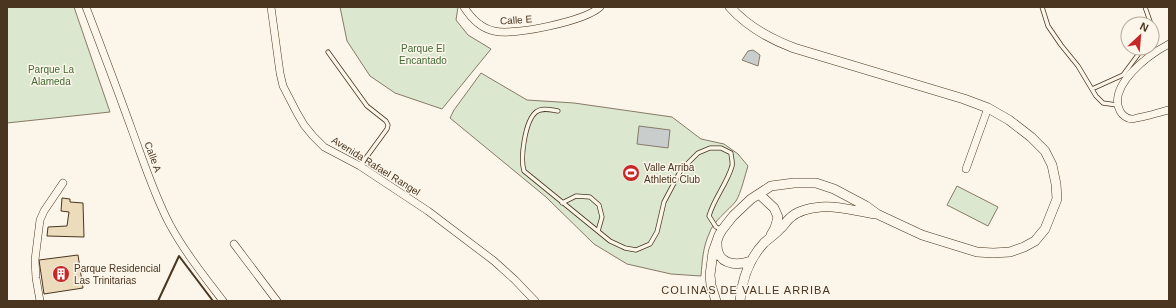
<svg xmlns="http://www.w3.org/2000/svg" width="1176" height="308" viewBox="0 0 1176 308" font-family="Arial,sans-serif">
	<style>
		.green { fill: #dce7d0; stroke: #887966 }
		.water { fill: #c9cecd; stroke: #887966 }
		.building { fill: #ecdcbc; stroke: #4a3520 }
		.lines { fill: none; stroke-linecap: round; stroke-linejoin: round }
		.service-casing { stroke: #4a3520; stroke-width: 5 }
		.minor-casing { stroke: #4a3520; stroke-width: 8 }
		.tertiary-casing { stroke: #4a3520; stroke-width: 10 }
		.service { stroke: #fbf6e9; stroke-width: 3.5 }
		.minor { stroke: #fbf6e9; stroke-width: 7 }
		.tertiary { stroke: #fbf6e9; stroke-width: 9 }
		.wall { stroke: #4a3520; stroke-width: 2 }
		.labels { text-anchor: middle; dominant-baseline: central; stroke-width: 3; stroke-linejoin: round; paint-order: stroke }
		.street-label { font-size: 10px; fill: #4a3520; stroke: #fbf6e9 }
		.park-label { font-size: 10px; fill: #436837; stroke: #fbf6e9 }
		.poi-label { font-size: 10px; fill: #4a3520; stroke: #fbf6e9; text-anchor: start }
		.neighbourhood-label { font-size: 11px; letter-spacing: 1px; fill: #4a3520; stroke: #fbf6e9 }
	</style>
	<rect width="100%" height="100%" fill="#fbf6e9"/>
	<path class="green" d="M7 7H74L110 112 7 123Z
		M340 7H458L456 20 468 35 491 49 442 109 395 93 370 76 347 41Z
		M481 73 527 100 574 103 672 117 701 139 724 144 738 154 748 166C745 175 741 193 736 201 728 211 713 221 709 234 703 247 702 262 701 276L671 274 627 264 594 244 546 197 450 118 454 110Z
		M957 186 998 207 988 226 947 205Z"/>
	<path class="water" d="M753 50 756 52 760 55 758 66 742 60 748 51Z
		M639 126 670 130 668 148 637 144Z"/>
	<path class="building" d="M62 198 70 199V202L83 203 84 237 47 236 48 227 67 226 69 212 61 211Z
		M78 255 83 288 44 294 39 260Z"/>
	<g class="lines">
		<g class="service-casing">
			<path id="service" d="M1042 7 1048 26 1061 45 1078 66 1096 96 1103 103 1117 105
				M1145 7 1151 24
				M328 52 367 106 386 121 388 125 387 129 360 166
				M1092 89 1123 75 1143 48
				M558 111C551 110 542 107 536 112 525 121 520 158 524 171L610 241 625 248 636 250 650 244 657 232 664 202 681 170 698 153 710 148H721L731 153C731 157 733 162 732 166 727 184 714 198 709 216L716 227 721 229
				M562 203 576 196 590 197 599 205 602 217 598 231"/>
		</g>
		<g class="minor-casing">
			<path id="minor" d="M86 7C102 49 118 91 133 133 144 163 154 194 169 223 184 251 204 276 223 301
				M271 7 280 73 283 86 297 113 304 125 313 136 324 147 360 166 428 211 494 261 515 280 535 301
				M464 7C471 18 480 28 494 31 514 36 585 21 600 7
				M1169 44C1150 54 1107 85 1120 111 1122 115 1127 119 1132 119 1135 119 1139 117 1142 117 1151 115 1160 112 1169 110
				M966 169 988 108
				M234 244 277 301
				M40 301 36 278 35 260 40 220 44 211 63 183"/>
		</g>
		<g class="tertiary-casing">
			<path id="tertiary" d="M759 194 774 208 778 217 775 228 771 235
				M717 242C717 246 717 249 718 252 723 266 740 265 751 261
				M716 301 711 285 710 275 713 252 719 235 722 230 733 216 751 199 771 186 794 183H816L834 189 866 206 877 214 922 235 977 252 993 253 1010 252 1024 247 1035 241 1045 229 1057 199 1056 184 1052 165 1045 151 1031 137 1009 120 988 108 964 99 794 48C770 39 747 26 730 7
				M740 301C742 279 749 259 764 243 769 238 776 234 780 229 784 226 786 221 790 218 798 210 810 208 821 207 837 205 859 212 875 214"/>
		</g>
		<use href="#service" class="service"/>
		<use href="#minor" class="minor"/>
		<use href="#tertiary" class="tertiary"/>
		<path class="wall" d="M158 301 179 256 213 301"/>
	</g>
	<defs>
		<g id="stadium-disc" transform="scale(0.9)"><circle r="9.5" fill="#c62828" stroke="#fbf6e9"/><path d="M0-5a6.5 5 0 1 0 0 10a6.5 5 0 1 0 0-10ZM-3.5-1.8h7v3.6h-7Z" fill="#fff"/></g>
		<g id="building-disc" transform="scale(0.9)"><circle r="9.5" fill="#c62828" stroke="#fbf6e9"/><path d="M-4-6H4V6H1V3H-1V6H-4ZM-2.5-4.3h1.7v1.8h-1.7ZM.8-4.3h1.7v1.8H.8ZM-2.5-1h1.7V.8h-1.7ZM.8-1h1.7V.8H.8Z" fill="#fff"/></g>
	</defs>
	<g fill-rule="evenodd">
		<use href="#stadium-disc" x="631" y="173"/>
		<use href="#building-disc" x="61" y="274"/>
	</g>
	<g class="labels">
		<g class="street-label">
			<text transform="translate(516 20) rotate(-4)">Calle E</text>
			<text transform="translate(153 157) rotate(70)">Calle A</text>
			<text transform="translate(376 166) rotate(32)">Avenida Rafael Rangel</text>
		</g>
		<g class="park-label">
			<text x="423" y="48">Parque El<tspan x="423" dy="12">Encantado</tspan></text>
			<text x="51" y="69">Parque La<tspan x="51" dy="12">Alameda</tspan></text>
		</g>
		<g class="poi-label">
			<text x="644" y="167">Valle Arriba<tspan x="644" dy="12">Athletic Club</tspan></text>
			<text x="74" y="268">Parque Residencial<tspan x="74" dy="12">Las Trinitarias</tspan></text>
		</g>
		<g class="neighbourhood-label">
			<text x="746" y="290">COLINAS DE VALLE ARRIBA</text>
		</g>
	</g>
	<rect width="1176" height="308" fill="none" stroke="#4a3520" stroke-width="16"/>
	<g transform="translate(1140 36) rotate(26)"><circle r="19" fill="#fbf6e9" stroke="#b4a999"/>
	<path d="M0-3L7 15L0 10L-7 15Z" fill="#c62828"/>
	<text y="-6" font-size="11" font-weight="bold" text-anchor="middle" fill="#4a3520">N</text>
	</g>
</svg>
